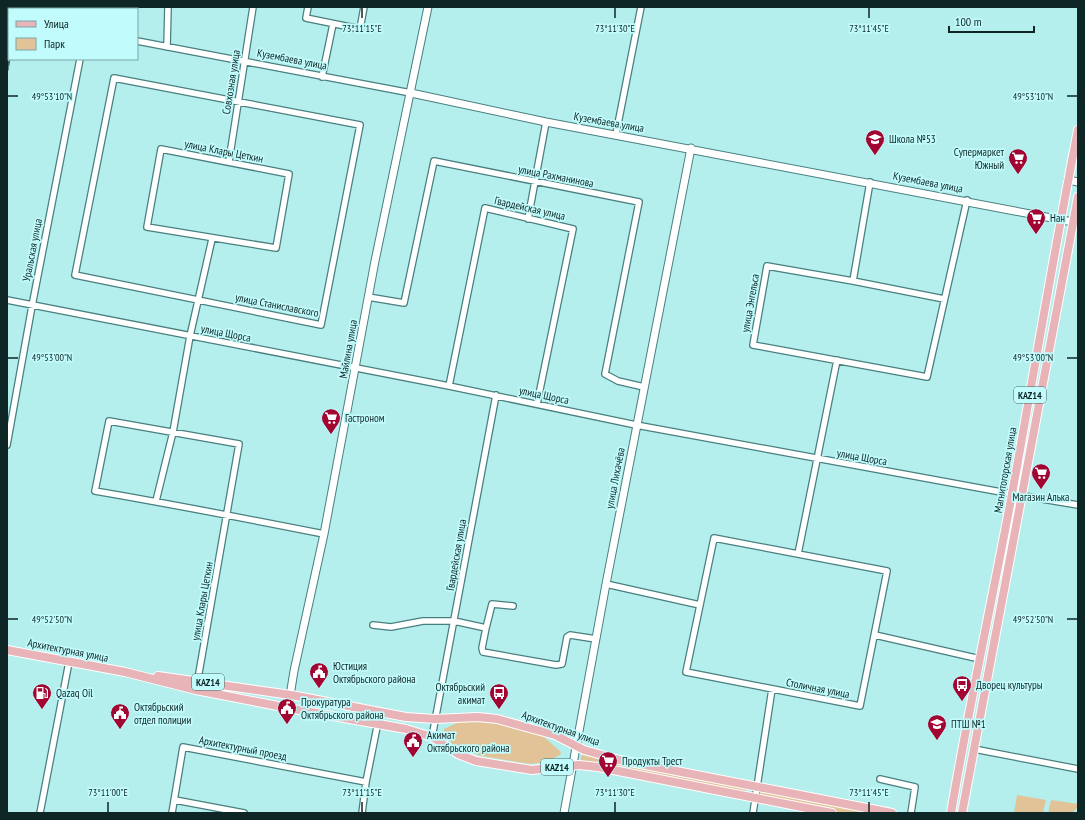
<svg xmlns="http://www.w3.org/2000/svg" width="1085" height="820" viewBox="0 0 1085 820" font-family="'PT Sans Narrow',sans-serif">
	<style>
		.green { fill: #e2c397 }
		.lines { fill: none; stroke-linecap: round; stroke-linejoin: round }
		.street-casing { stroke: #497f7f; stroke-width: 8 }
		.secondary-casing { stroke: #497f7f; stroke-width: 9 }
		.primary-casing { stroke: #fff; stroke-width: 10 }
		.street { stroke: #fff; stroke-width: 5.5 }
		.secondary { stroke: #fff; stroke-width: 7 }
		.primary { stroke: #e8b4b8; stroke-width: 8 }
		.rail-casing { stroke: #3f605f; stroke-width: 3 }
		.rail { stroke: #c1fbfb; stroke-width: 1.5; stroke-dasharray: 4.5; stroke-linecap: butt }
		.ticks { fill: none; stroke: #0f2626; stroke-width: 1.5 }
		.labels { text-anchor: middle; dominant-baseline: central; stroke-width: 3.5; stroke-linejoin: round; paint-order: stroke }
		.shield { fill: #c1fbfb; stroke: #466; stroke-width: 1 }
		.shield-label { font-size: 10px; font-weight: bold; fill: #0f2626 }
		.street-label { font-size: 11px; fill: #0f2626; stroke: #c1fbfb }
		.poi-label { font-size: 11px; fill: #0f2626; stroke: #c1fbfb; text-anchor: start }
		.ticks-label { font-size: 10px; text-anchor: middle; fill: #0f2626; stroke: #c1fbfb; stroke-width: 3.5; stroke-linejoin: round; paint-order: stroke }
	</style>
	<rect width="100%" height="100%" fill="#b4eeed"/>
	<path class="green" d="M461 721H483L510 726 544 737 561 752 560 755 546 762 530 764 481 756 454 746 443 734 444 729Z
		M582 755 747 787 745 793 580 762Z
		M752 788 880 813H840L750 795Z
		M1017 795 1046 800 1043 813H1014Z
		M1051 800 1078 804V807L1072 813H1048Z"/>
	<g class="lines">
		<g class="street-casing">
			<path id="street" d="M308 7 306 18 360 29 364 7
				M137 41 411 93
				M167 47 168 7
				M322 77 333 24
				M114 78 360 125 321 325 75 275Z
				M616 134 641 7
				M161 149 289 174 276 248 147 227Z
				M229 161 253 7
				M528 219 546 122
				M853 281 870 182
				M368 297 404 303 434 161 639 202 605 374 618 381 644 387
				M944 299 853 281 767 266 753 345 927 377 967 200
				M7 300 449 386 636 425 1012 494 1078 505
				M449 386 485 208 573 229 537 404
				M7 445 32 306 80 59
				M156 501 173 432 190 336 212 239
				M714 538 887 571 860 706 686 672Z
				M798 554 837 360
				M606 584 700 605
				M373 625 391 627 423 621H454L486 628 482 648 483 652 556 665 562 664 567 637 570 635 596 639
				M486 628 492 604 513 606
				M875 635 980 659
				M196 690 239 444 109 421 95 491C171 504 248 519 324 534
				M432 737 496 395
				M974 749 1078 769
				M880 779 915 787 911 813
				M175 800 244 813
				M40 813 69 662
				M172 813 183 747 366 782
				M362 813 366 782 378 722
				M753 813 772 689"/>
		</g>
		<g class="secondary-casing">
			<path id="secondary" d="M411 93 546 122 1078 223
				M1068 180 1078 182
				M288 708 294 671 324 534 375 261 428 7
				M564 813 606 584 691 148"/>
		</g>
		<g class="primary-casing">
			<path id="primary" d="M7 650 125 672 196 690 288 708 406 729 432 737 458 754 476 761 532 770 579 765 598 767 832 813
				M158 676 291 695 406 717 435 719 478 717 497 719 555 735 584 750 620 760 892 813
				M951 813C969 706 992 601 1012 494 1034 373 1054 251 1078 130
				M962 813 1078 197"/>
		</g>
		<use href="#street" class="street"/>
		<use href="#secondary" class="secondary"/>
		<use href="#primary" class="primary"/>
		<g class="rail-casing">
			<path id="rail" d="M15 9V7
				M7 51 9 41
				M7 70 9 59"/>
		</g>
		<use href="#rail" class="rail"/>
	</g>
	<path class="ticks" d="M362 8V18M615 8V18M869 8V18M8 96H18M1067 96H1077M8 358H18M1067 358H1077M8 619H18M1067 619H1077M108 802V812M362 802V812M615 802V812M869 802V812"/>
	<defs>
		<g id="school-pin" transform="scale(1)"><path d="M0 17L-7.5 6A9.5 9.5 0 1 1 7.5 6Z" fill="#a30533" stroke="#c1fbfb"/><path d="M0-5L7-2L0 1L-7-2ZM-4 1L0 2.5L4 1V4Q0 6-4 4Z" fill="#fff"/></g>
		<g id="supermarket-pin" transform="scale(1)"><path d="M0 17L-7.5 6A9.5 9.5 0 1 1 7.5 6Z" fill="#a30533" stroke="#c1fbfb"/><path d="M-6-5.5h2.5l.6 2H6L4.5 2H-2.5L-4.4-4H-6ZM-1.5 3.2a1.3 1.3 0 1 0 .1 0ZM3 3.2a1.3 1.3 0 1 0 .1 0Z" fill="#fff"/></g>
		<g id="civic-pin" transform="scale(1)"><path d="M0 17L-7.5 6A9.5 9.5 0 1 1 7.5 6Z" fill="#a30533" stroke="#c1fbfb"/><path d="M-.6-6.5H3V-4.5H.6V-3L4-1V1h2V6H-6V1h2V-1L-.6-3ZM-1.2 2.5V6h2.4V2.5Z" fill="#fff"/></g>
		<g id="bus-pin" transform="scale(1)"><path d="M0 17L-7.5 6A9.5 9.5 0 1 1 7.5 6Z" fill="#a30533" stroke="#c1fbfb"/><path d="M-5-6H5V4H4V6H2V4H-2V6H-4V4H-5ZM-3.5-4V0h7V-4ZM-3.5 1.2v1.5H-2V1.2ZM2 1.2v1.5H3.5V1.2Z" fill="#fff"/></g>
		<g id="fuel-pin" transform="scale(1)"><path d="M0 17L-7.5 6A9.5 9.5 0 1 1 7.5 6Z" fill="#a30533" stroke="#c1fbfb"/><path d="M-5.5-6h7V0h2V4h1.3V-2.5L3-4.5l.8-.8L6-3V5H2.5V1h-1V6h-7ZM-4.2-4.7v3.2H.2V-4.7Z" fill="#fff"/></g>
	</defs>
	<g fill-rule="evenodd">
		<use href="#school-pin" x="875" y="139"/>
		<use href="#supermarket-pin" x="1018" y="158"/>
		<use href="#supermarket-pin" x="1036" y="218"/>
		<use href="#supermarket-pin" x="331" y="418"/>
		<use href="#supermarket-pin" x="1041" y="473"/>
		<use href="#civic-pin" x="319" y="672"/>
		<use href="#bus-pin" x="962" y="685"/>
		<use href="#fuel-pin" x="42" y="693"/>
		<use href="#bus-pin" x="499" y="693"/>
		<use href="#civic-pin" x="287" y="708"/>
		<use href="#civic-pin" x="120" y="713"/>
		<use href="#school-pin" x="937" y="724"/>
		<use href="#civic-pin" x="413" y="741"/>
		<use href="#supermarket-pin" x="608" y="761"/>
	</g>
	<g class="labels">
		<g class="shield">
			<rect x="1014" y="387" width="32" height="16" rx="3"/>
			<rect x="192" y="674" width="32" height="16" rx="3"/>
			<rect x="541" y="759" width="32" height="16" rx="3"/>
		</g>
		<g class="shield-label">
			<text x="1030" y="395">KAZ14</text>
			<text x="208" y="682">KAZ14</text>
			<text x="557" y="767">KAZ14</text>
		</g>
		<g class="street-label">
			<text transform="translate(292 59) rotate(11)">Кузембаева улица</text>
			<text transform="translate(231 82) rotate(-81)">Совхозная улица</text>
			<text transform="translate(609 122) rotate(10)">Кузембаева улица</text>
			<text transform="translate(224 151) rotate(11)">улица Клары Цеткин</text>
			<text transform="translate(556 176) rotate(11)">улица Рахманинова</text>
			<text transform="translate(928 182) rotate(11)">Кузембаева улица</text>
			<text transform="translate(530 208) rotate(13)">Гвардейская улица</text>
			<text transform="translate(32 250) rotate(-79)">Уральская улица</text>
			<text transform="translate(750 303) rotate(-80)">улица Энгельса</text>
			<text transform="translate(277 305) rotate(11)">улица Станиславского</text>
			<text transform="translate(226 333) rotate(11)">улица Щорса</text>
			<text transform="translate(348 349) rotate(-80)">Майлина улица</text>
			<text transform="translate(544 395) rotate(12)">улица Щорса</text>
			<text transform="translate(862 457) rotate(10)">улица Щорса</text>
			<text transform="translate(1005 470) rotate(-80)">Магнитогорская улица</text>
			<text transform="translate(615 478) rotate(-79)">улица Лихачёва</text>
			<text transform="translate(456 555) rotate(-80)">Гвардейская улица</text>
			<text transform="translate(202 601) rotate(-80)">улица Клары Цеткин</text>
			<text transform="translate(68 650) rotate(11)">Архитектурная улица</text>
			<text transform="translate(818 688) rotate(11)">Столичная улица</text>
			<text transform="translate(561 728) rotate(20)">Архитектурная улица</text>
			<text transform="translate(243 748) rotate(11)">Архитектурный проезд</text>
		</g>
		<g class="poi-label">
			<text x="889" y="139">Школа №53</text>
			<text x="1004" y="152" text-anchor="end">Супермаркет<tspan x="1004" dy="13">Южный</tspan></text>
			<text x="1050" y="218">Нан</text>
			<text x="345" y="418">Гастроном</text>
			<text x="1041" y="497" text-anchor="middle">Магазин Алька</text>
			<text x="333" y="666">Юстиция<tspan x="333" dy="13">Октябрьского района</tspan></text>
			<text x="976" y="685">Дворец культуры</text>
			<text x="485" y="687" text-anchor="end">Октябрьский<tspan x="485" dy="13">акимат</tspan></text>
			<text x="56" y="693">Qazaq Oil</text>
			<text x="301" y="702">Прокуратура<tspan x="301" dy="13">Октябрьского района</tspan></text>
			<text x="134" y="707">Октябрьский<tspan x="134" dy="13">отдел полиции</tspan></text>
			<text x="951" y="724">ПТШ №1</text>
			<text x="427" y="735">Акимат<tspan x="427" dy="13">Октябрьского района</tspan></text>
			<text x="622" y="761">Продукты Трест</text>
		</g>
	</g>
	<g class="ticks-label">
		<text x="362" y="32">73°11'15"E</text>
		<text x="615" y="32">73°11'30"E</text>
		<text x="869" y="32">73°11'45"E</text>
		<text x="52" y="100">49°53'10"N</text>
		<text x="1033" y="100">49°53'10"N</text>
		<text x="52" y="361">49°53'00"N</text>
		<text x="1033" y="361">49°53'00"N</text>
		<text x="52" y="623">49°52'50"N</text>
		<text x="1033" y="623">49°52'50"N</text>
		<text x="108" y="796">73°11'00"E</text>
		<text x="362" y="796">73°11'15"E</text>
		<text x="615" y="796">73°11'30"E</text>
		<text x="869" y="796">73°11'45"E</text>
	</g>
	<rect width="1085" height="820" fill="none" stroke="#0f2626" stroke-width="16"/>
	<rect x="8" y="8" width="130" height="52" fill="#c1fbfb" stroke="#7aa6a6"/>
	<rect x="16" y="21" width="20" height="6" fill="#e8b4b8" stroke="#7aa6a6"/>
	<text x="44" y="28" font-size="12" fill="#0f2626">Улица</text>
	<rect x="16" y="38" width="20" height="12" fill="#e2c397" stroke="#7aa6a6"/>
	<text x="44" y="48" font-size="12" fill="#0f2626">Парк</text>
	<path d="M949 26v6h85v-6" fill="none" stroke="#0f2626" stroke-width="2"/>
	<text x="955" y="26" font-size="12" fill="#0f2626" stroke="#c1fbfb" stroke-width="3" paint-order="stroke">100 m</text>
</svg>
